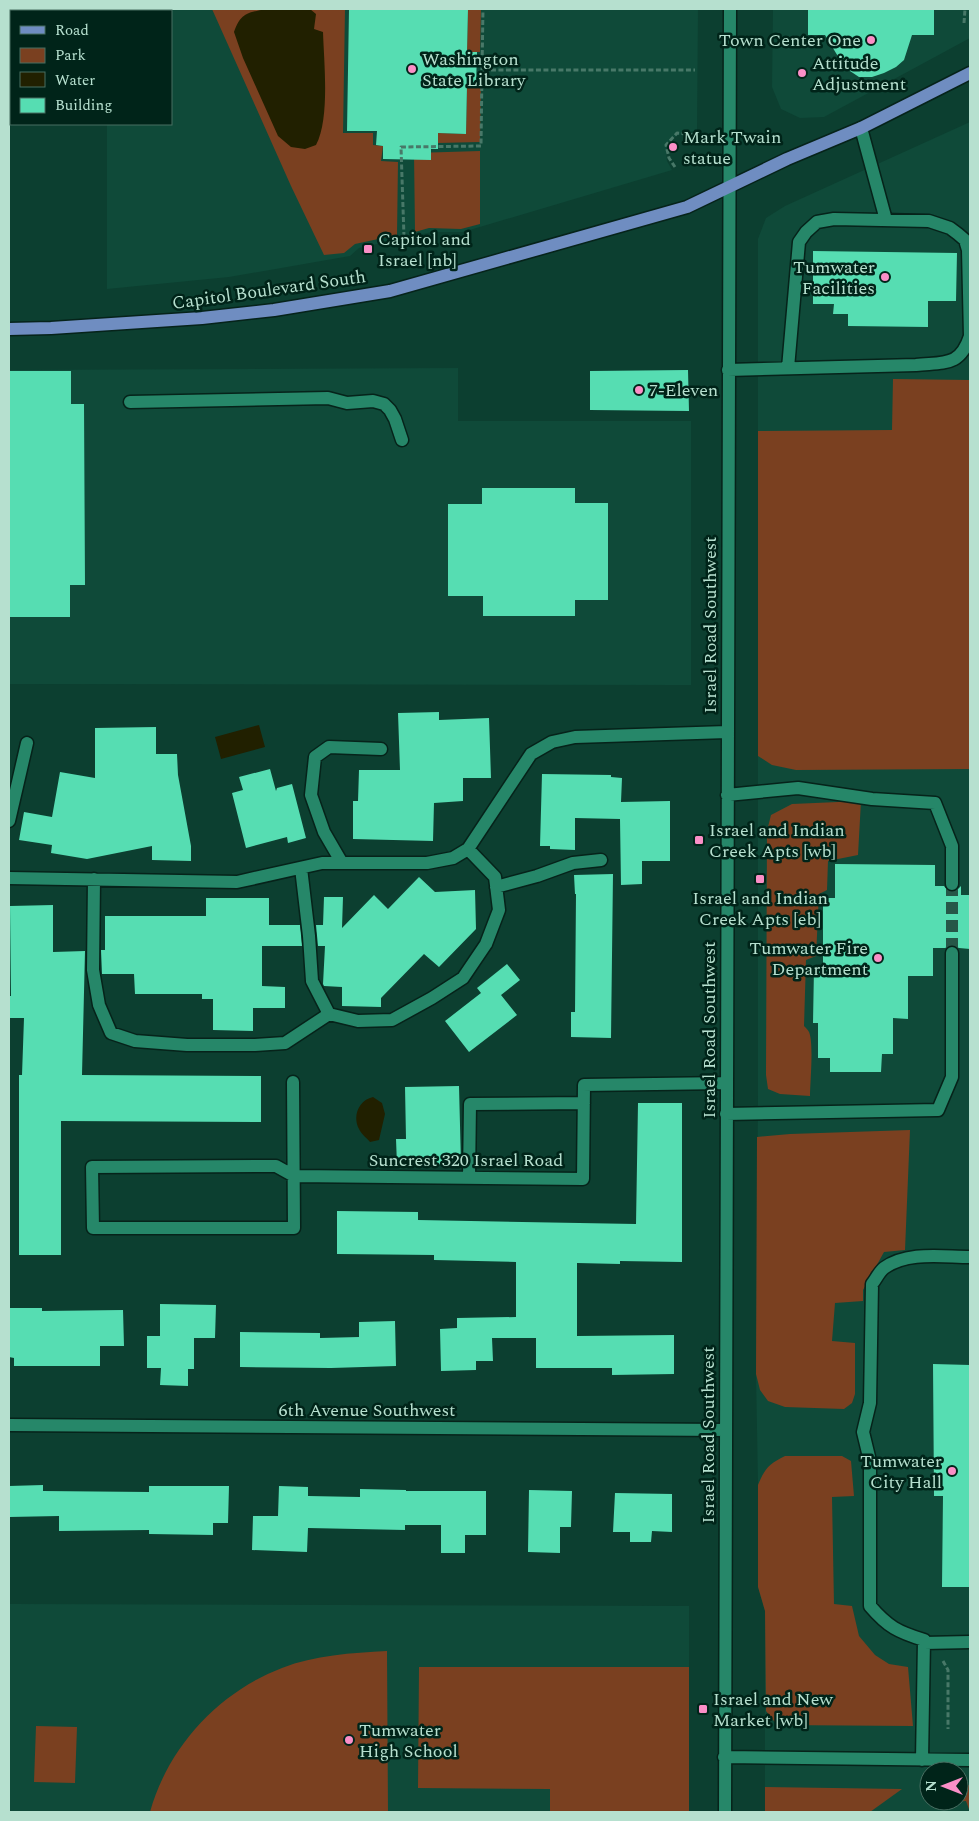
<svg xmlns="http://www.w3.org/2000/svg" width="979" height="1821" viewBox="0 0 979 1821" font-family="Spectral,serif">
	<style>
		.built { fill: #0f4a39; fill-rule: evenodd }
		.green { fill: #7a4020 }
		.water { fill: #212000 }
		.building { fill: #56ddb2 }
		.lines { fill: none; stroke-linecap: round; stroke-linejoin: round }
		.minor-tunnel { stroke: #265748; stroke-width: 12; stroke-dasharray: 12 6; stroke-linecap: butt }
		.minor-casing { stroke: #06231a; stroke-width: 15 }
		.major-casing { stroke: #06231a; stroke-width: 15 }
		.path { stroke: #487868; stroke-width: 3; stroke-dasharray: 5 2.5; stroke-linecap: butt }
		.minor { stroke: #268769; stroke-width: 12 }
		.major { stroke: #6f8dc1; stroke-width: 12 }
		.poi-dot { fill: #fa8fc7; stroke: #002419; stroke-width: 2 }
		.labels { text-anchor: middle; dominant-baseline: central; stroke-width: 5; stroke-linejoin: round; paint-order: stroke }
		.poi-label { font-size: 18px; fill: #b6e0cf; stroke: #002419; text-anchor: start }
		.street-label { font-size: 18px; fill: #b6e0cf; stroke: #002419 }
	</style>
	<rect width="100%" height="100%" fill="#0c3f30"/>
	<path class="built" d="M107 9H698L697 131 685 132 671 139 666 150 667 161 672 170 463 232H432L359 248 350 256 229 277 107 289V124H171V11H107Z
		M773 9H970V38L824 117 800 118 781 109 772 87Z
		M970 122V1812H765V1611L758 1587V1485L756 1374 758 1095V239L766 218 785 206ZM929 1771H959V1801H929Z
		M458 368V421H691V685L9 684V370Z
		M9 1604 689 1606V1812H9Z"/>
	<path class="green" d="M212 9H345L343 133H373V145L383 146 381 161 398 162 397 235 355 244 344 253 324 255 291 186Z
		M468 9H481L480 52H467Z
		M467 86H481L480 142 438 143V133L466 134Z
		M480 151V224L461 229 429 228 415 232 414 153Z
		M893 379 970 380V769L796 770 772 765 758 756V431L892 430Z
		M861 801 858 855 828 861 827 890 819 894 816 956 806 960 804 1026C806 1028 808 1030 809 1032 814 1043 810 1083 810 1096L780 1094 768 1089 766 1075 767 831 771 815 792 804Z
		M910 1130 905 1250 884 1252 863 1290V1301L835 1303 832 1341 855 1343V1394L852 1403 844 1409 785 1407 768 1401 760 1390 756 1374 757 1137 790 1134Z
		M785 1456H842L851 1461 854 1496 832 1497 834 1604 852 1606 859 1636 875 1655 889 1664 908 1667 913 1726 777 1725 766 1711 765 1611 758 1587V1485C765 1468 769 1464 785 1456Z
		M387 1651 388 1812H150C168 1747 219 1692 282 1668 315 1655 351 1653 387 1651Z
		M419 1667H689V1812H550V1789L418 1788Z
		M36 1726 77 1727 75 1783 34 1782Z
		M970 1785V1812L966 1801 943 1803 942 1801H959V1787Z
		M765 1787 902 1789 870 1812H765Z"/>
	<path class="water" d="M266 9H310L316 14 314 29 323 32C324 63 330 119 316 145L305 149 291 147 278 136 243 58 234 32C241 13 247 13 266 9Z
		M259 725 265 747 221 759 215 737Z
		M373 1097 382 1103 385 1114 379 1140 370 1142C367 1138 361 1134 359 1129 352 1116 359 1100 373 1097Z"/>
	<path class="building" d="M349 9H468L467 52H477L476 86H467L466 134 438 133V149H431V160L383 159V146L376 145 377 131H347Z
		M808 9H934V35H912L904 60 896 67 884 73 872 77H859L850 71 842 63 825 35H808Z
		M813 251 957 253 956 301H928V327L848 326V314H833L834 304H813Z
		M688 370 689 411 590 410V371Z
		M9 371H71V404H84L85 585H70V617H9Z
		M482 488H575V503H608V600H575V616H483V596H448V504H482Z
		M439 712V720L489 718 491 778H463V801L434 803 433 841 353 839V801H358L359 770H400L398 713Z
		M156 727V754H177L178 775 191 846V861L152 860V846L87 859 51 853 52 845 19 840 24 812 52 817 60 772 95 778V728Z
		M270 769 276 791 277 788 292 784 306 838 288 843 287 837 246 848 232 793 243 790 239 777Z
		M542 774 611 775V777L622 778 621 802 670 801V861H642V884L621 885 620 819 575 818V850L550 849V846H540Z
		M835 864 935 865V886H944L948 891 952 892 956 891 961 886V895H970V949L959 948 952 945 945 948H933V976H908V1019L893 1018V1054H882L881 1072H830V1058H818V1023H813L814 968H823V898H835Z
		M613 874 611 1038 571 1037V1012H575L576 894H575L574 875Z
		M419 877 435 892 475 890 476 929 439 967 424 954 381 998V1007L342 1006V987L324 986 323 984 325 946H318L316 925H323L324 897H343L342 928 374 895 388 909Z
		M206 898H269V925H300L302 946H262V986L285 987V1008H253V1031L213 1030V999H202V994H135L134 974H102L101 950H105V916H206Z
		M53 905V952L85 951 82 1075 261 1076V1122L61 1121V1255H19V1075H22L24 1018H9V996H11L10 906Z
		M507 964 520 980 501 995 517 1015 469 1052 445 1021 481 993 477 988Z
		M459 1086 461 1164 397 1165 396 1139H406L405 1087Z
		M638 1103H682V1262L620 1261V1264L577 1263V1336L674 1335V1374L612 1375V1368H536V1338H492L493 1361H476V1370L441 1371 440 1329 457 1328V1318L516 1317V1262L434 1260V1255L337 1254V1211L418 1212V1220L636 1224Z
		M160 1304 216 1305 215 1338H194V1369H188V1386L160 1385 161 1368H147V1336H160Z
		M9 1308H42V1311L123 1310 124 1346H100V1366H14V1358L9 1357Z
		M395 1321 396 1366 331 1368 240 1367V1332L320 1333V1338L359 1337V1322Z
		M933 1364 970 1365V1587H942L943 1496H934Z
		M43 1485V1491L149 1492V1486H229L228 1523H213V1535L149 1534V1530L59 1531V1516L9 1517V1486Z
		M279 1486 308 1487V1496L360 1497V1489L406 1490V1491H486V1535H465V1553H441V1525H405V1530L308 1528 307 1552 252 1550 253 1516H278Z
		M529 1490 572 1491 571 1527H560V1553L528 1552Z
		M615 1493 672 1494V1532L652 1531 651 1542H630V1532H613Z"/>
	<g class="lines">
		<path class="minor-tunnel" d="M952 884V953"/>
		<g class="minor-casing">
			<path id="minor" d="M861 128 886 220
				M728 370 916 365C944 362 960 367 970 336L968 250 965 240 958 234 950 228 929 221 834 219 817 222 806 232 799 242 788 368
				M130 402 328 398 347 403 373 401 384 404 390 410 395 419 402 440
				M727 795 798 788 872 799 935 803 952 846V884
				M9 821 27 743
				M342 863 324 832 311 795 315 757 329 747 381 749
				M301 868 309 936 312 981 329 1014 358 1021 392 1020 432 998 463 978 486 944 499 910 495 877 468 849
				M9 878 237 882 322 863H427L453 858 468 849 531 754 552 742 575 737 727 732
				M94 879 93 970 99 1005 111 1033 135 1041 187 1045H255L285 1043 329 1014
				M496 887 537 876 573 863 601 860
				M293 1082 294 1228H93L92 1167 276 1166 294 1176 583 1179 584 1085 726 1083
				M726 1114 938 1110 952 1077V953
				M469 1178 470 1104 584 1103
				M9 1425 726 1430
				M924 1643 970 1642
				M724 1757 970 1760
				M922 1760 924 1640C898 1632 888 1627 870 1606V1461L863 1432 870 1403 872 1284C876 1279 879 1272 884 1268 908 1251 942 1257 970 1257
				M725 1812 730 9"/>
		</g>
		<g class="major-casing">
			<path id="major" d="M9 329 51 328 202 318 274 310 390 291 687 207 787 159 861 128 970 73"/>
		</g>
		<path class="path" d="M964 23 965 9
			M482 70 483 9
			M675 167 669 158 666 145 677 133 695 135
			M404 237 401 147 481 146 482 70H695
			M943 1661 948 1670V1729"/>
		<use href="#minor" class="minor"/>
		<use href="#major" class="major"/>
	</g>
	<g class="poi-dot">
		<circle cx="871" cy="40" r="5"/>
		<circle cx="412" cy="69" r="5"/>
		<circle cx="802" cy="73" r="5"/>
		<circle cx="673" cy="147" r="5"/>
		<rect x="363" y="244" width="10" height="10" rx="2.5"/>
		<circle cx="885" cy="277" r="5"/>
		<circle cx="639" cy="390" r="5"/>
		<rect x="694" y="835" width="10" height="10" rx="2.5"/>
		<rect x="755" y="874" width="10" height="10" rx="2.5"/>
		<circle cx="878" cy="958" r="5"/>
		<circle cx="952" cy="1471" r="5"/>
		<rect x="698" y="1704" width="10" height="10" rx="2.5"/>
		<circle cx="349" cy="1740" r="5"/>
	</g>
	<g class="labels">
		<g class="poi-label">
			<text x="861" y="40" text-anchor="end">Town Center One</text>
			<text x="422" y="59">Washington<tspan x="422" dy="21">State Library</tspan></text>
			<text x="812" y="63">Attitude<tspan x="812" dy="21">Adjustment</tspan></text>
			<text x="683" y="137">Mark Twain<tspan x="683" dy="21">statue</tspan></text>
			<text x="378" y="239">Capitol and<tspan x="378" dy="21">Israel [nb]</tspan></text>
			<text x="875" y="267" text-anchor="end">Tumwater<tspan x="875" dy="21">Facilities</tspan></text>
			<text x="649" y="390">7-Eleven</text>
			<text x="709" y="830">Israel and Indian<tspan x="709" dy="21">Creek Apts [wb]</tspan></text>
			<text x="760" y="898" text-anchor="middle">Israel and Indian<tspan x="760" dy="21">Creek Apts [eb]</tspan></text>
			<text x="868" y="948" text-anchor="end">Tumwater Fire<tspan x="868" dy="21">Department</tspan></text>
			<text x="942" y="1461" text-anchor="end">Tumwater<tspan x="942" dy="21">City Hall</tspan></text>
			<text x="713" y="1699">Israel and New<tspan x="713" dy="21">Market [wb]</tspan></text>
			<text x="359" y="1730">Tumwater<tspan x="359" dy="21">High School</tspan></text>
		</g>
		<g class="street-label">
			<text transform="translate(269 290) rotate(-8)">Capitol Boulevard South</text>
			<text transform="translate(710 625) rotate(-90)">Israel Road Southwest</text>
			<text transform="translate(709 1030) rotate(-90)">Israel Road Southwest</text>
			<text x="466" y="1160">Suncrest 320 Israel Road</text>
			<text x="367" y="1410">6th Avenue Southwest</text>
			<text transform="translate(708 1435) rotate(-90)">Israel Road Southwest</text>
		</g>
	</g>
	<rect width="979" height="1821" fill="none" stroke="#b6e0cf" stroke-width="20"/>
	<rect x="10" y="10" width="162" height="115" fill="#002419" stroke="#496f62"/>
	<rect x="20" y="26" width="25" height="8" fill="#6f8dc1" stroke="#496f62"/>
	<text x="55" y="35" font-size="15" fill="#b6e0cf">Road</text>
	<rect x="20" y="48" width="25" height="15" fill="#7a4020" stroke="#496f62"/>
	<text x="55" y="60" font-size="15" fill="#b6e0cf">Park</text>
	<rect x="20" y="72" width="25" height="15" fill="#212000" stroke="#496f62"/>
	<text x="55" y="85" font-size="15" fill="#b6e0cf">Water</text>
	<rect x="20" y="98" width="25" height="15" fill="#56ddb2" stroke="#496f62"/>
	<text x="55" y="110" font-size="15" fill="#b6e0cf">Building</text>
	<g transform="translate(944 1786) rotate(270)"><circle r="24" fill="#002419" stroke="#496f62"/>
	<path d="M0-4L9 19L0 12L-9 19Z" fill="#fa8fc7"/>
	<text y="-8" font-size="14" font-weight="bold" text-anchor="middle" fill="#b6e0cf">N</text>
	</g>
</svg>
